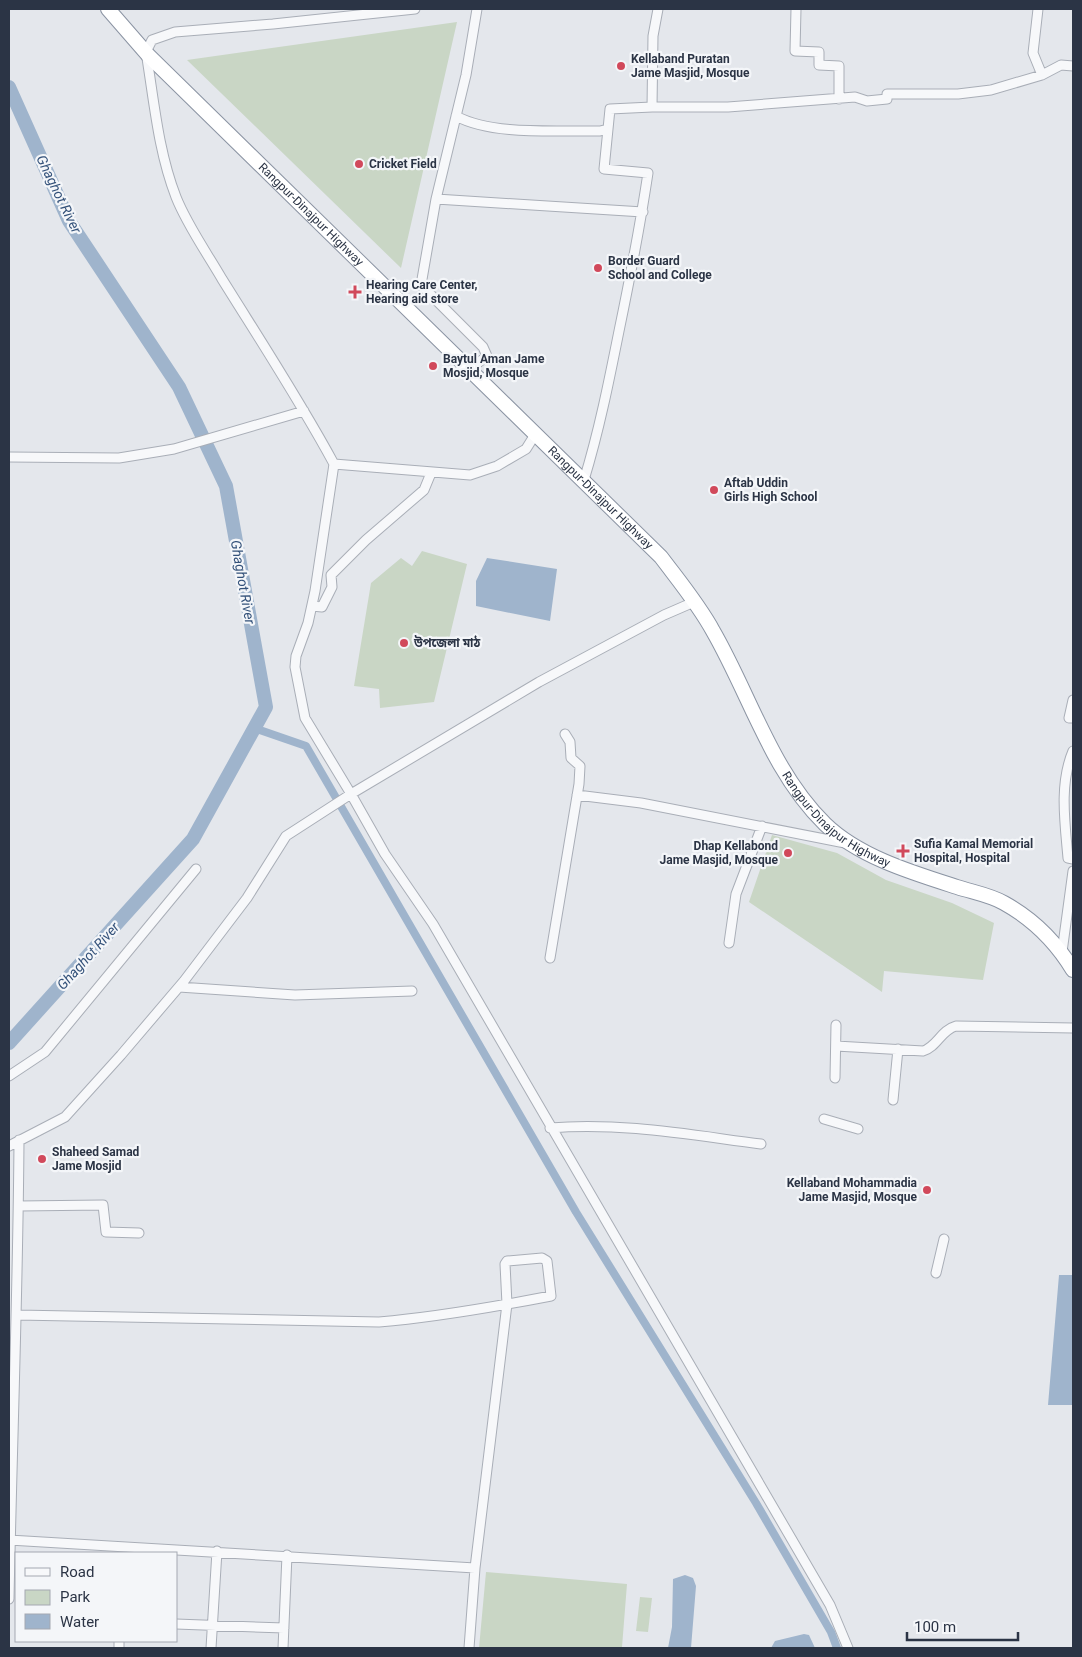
<svg xmlns="http://www.w3.org/2000/svg" width="1082" height="1657" viewBox="0 0 1082 1657" font-family="Roboto,'Noto Sans Bengali',sans-serif">
	<style>
		.green { fill: #c9d6c5 }
		.water { fill: #9fb4cc }
		.lines { fill: none; stroke-linecap: round; stroke-linejoin: round }
		.canal { stroke: #9fb4cc; stroke-width: 8 }
		.river { stroke: #9fb4cc; stroke-width: 14 }
		.minor-casing { stroke: #a9aeb7; stroke-width: 11 }
		.highway-casing { stroke: #8b94a3; stroke-width: 16 }
		.minor { stroke: #f7f8fa; stroke-width: 9 }
		.highway { stroke: #fff; stroke-width: 14 }
		.poi-dot { fill: #d1495b; stroke: #f4f6f9; stroke-width: 2 }
		.labels { text-anchor: middle; dominant-baseline: central; stroke-width: 4.5; stroke-linejoin: round; paint-order: stroke }
		.poi-label { font-size: 12px; font-weight: bold; fill: #2b3445; stroke: #f4f6f9; text-anchor: start }
		.street-label { font-size: 12px; fill: #2b3445; stroke: #f4f6f9 }
		.water-label { font-size: 14px; font-style: italic; fill: #34527a; stroke: #f4f6f9 }
	</style>
	<rect width="100%" height="100%" fill="#e4e7ec"/>
	<path class="green" d="M457 22 401 268 187 60Z
		M422 551 467 564 434 702 380 708 379 689 354 686 371 583 401 558 412 566Z
		M772 835 837 853 886 880 952 903 994 923 983 980 884 971 882 992 749 902Z
		M486 1572 627 1584 622 1647 626 1648H479Z
		M640 1597 652 1598 648 1632 636 1631Z"/>
	<path class="water" d="M487 558 557 569 550 621 476 606V581Z
		M1059 1275H1073V1405H1048Z
		M685 1575 693 1578 696 1586 691 1648H668L672 1627 673 1579Z
		M804 1634 809 1635 815 1648H771L775 1641Z"/>
	<g class="lines">
		<path class="canal" d="M254 728 306 746 576 1212 756 1503 831 1632 837 1648"/>
		<path class="river" d="M9 87 69 221 179 387 226 486 266 707 193 839 9 1043"/>
		<g class="minor-casing">
			<path id="minor" d="M415 9 273 24 175 32 152 40 146 52C154 100 158 151 176 197 187 225 207 253 222 279 260 340 300 401 334 464L470 475 497 466 526 449 536 433
				M796 9 795 51 819 52V65L839 66V99
				M1038 9 1033 53 1042 75
				M652 107H728L855 97 867 101 887 99V94H958L991 90 1042 75 1061 65 1073 66
				M456 116C493 136 557 130 600 131L608 129
				M436 199 466 75 477 9
				M470 369 487 356 483 347 421 285 436 199 643 212
				M9 457 119 458 174 449 304 411
				M334 464 315 591 308 623 296 656 295 667 305 718 351 794 385 854 433 924 830 1605 848 1648
				M584 480C599 431 609 381 619 331 630 278 640 226 648 173L604 169 610 109 652 107 653 36 658 9
				M312 606 322 607 332 587 331 575 366 540 424 490 431 473
				M1073 700 1069 718H1073
				M1073 751C1059 784 1065 823 1068 858L1073 859
				M577 795 641 803 845 843
				M729 943 736 894 762 826
				M1062 952 1073 871
				M550 958 579 784 580 766 571 758 570 742 565 734
				M179 987 295 995 412 991
				M836 1046 923 1051C937 1047 941 1030 956 1026L1073 1028
				M9 1076 45 1052 196 869
				M835 1078 836 1025
				M893 1100 898 1049
				M824 1119 858 1129
				M550 1128C621 1122 690 1135 761 1144
				M9 1146 65 1117 121 1055 184 981 247 898 286 836 351 794 539 682 664 615 694 602
				M19 1206 103 1205 106 1232 139 1233
				M936 1273 944 1239
				M17 1315 379 1322C437 1317 494 1307 551 1296L547 1261 542 1258 507 1261 505 1264 507 1304 475 1568 469 1648
				M9 1540 475 1568
				M9 1599C12 1446 18 1294 19 1140
				M176 1624 284 1628
				M119 1648V1641
				M211 1648 217 1551
				M283 1648 287 1555"/>
		</g>
		<g class="highway-casing">
			<g id="highway">
				<path id="s1" d="M108 9 148 55 661 557C679 581 699 605 713 631 750 695 771 771 825 824 859 857 913 873 957 887 972 892 990 895 1004 903 1033 919 1056 942 1073 970"/>
			</g>
		</g>
		<use href="#minor" class="minor"/>
		<use href="#highway" class="highway"/>
	</g>
	<g class="poi-dot">
		<circle cx="621" cy="66" r="5"/>
		<circle cx="359" cy="164" r="5"/>
		<circle cx="598" cy="268" r="5"/>
		<path d="M352.5 284.5h5v5h5v5h-5v5h-5v-5h-5v-5h5z"/>
		<circle cx="433" cy="366" r="5"/>
		<circle cx="714" cy="490" r="5"/>
		<circle cx="404" cy="643" r="5"/>
		<path d="M900.5 843.5h5v5h5v5h-5v5h-5v-5h-5v-5h5z"/>
		<circle cx="788" cy="853" r="5"/>
		<circle cx="42" cy="1159" r="5"/>
		<circle cx="927" cy="1190" r="5"/>
	</g>
	<g class="labels">
		<g class="poi-label">
			<text x="631" y="59">Kellaband Puratan<tspan x="631" dy="14">Jame Masjid, Mosque</tspan></text>
			<text x="369" y="164">Cricket Field</text>
			<text x="608" y="261">Border Guard<tspan x="608" dy="14">School and College</tspan></text>
			<text x="366" y="285">Hearing Care Center,<tspan x="366" dy="14">Hearing aid store</tspan></text>
			<text x="443" y="359">Baytul Aman Jame<tspan x="443" dy="14">Mosjid, Mosque</tspan></text>
			<text x="724" y="483">Aftab Uddin<tspan x="724" dy="14">Girls High School</tspan></text>
			<text x="414" y="643">উপজেলা মাঠ</text>
			<text x="914" y="844">Sufia Kamal Memorial<tspan x="914" dy="14">Hospital, Hospital</tspan></text>
			<text x="778" y="846" text-anchor="end">Dhap Kellabond<tspan x="778" dy="14">Jame Masjid, Mosque</tspan></text>
			<text x="52" y="1152">Shaheed Samad<tspan x="52" dy="14">Jame Mosjid</tspan></text>
			<text x="917" y="1183" text-anchor="end">Kellaband Mohammadia<tspan x="917" dy="14">Jame Masjid, Mosque</tspan></text>
		</g>
		<g class="street-label">
			<text stroke="none"><textPath href="#s1" startOffset="289">Rangpur-Dinajpur Highway</textPath></text>
			<text stroke="none"><textPath href="#s1" startOffset="694">Rangpur-Dinajpur Highway</textPath></text>
			<text stroke="none"><textPath href="#s1" startOffset="1099">Rangpur-Dinajpur Highway</textPath></text>
		</g>
		<g class="water-label">
			<text transform="translate(59 194) rotate(64)">Ghaghot River</text>
			<text transform="translate(243 582) rotate(80)">Ghaghot River</text>
			<text transform="translate(88 956) rotate(-48)">Ghaghot River</text>
		</g>
	</g>
	<rect width="1082" height="1657" fill="none" stroke="#2b3445" stroke-width="20"/>
	<rect x="15" y="1552" width="162" height="90" fill="#f4f6f9" stroke="#a4a8b1"/>
	<rect x="25" y="1568" width="25" height="8" fill="#f7f8fa" stroke="#a4a8b1"/>
	<text x="60" y="1577" font-size="15" fill="#2b3445">Road</text>
	<rect x="25" y="1590" width="25" height="15" fill="#c9d6c5" stroke="#a4a8b1"/>
	<text x="60" y="1602" font-size="15" fill="#2b3445">Park</text>
	<rect x="25" y="1614" width="25" height="15" fill="#9fb4cc" stroke="#a4a8b1"/>
	<text x="60" y="1627" font-size="15" fill="#2b3445">Water</text>
	<path d="M907 1632v8h111v-8" fill="none" stroke="#2b3445" stroke-width="2.5"/>
	<text x="914" y="1632" font-size="15" fill="#2b3445" stroke="#f4f6f9" stroke-width="4" paint-order="stroke">100 m</text>
</svg>
